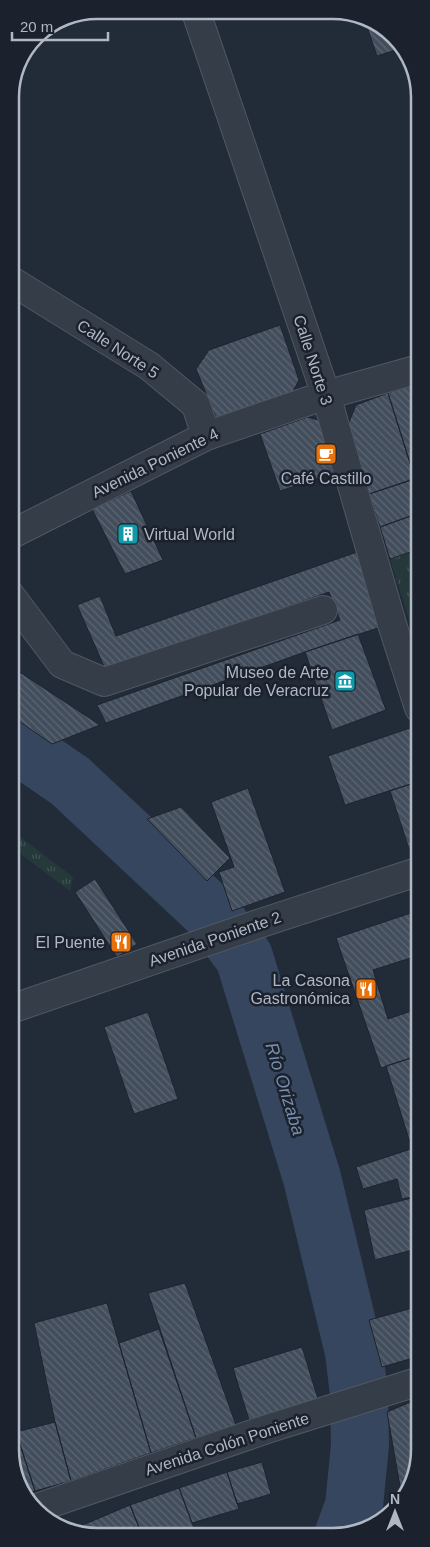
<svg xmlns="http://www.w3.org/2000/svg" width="430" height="1547" viewBox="0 0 430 1547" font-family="Helvetica,sans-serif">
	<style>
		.park { fill: url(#park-tufts) }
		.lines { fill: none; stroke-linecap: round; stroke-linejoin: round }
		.river { stroke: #36465f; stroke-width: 58 }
		.building { fill: url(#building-back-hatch); stroke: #1d242f }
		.minor-casing { stroke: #505863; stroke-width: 30 }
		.minor { stroke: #353d49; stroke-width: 28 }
		.labels { text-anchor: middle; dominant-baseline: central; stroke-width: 5; stroke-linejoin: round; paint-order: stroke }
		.street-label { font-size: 16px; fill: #b0b8c5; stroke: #1b222d }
		.poi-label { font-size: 16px; fill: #b0b8c5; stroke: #1b222d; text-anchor: end }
		.water-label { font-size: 18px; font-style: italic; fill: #798eac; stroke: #1b222d }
		.rim { fill: none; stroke: #b0b8c5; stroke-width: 2.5 }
	</style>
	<defs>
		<pattern id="park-tufts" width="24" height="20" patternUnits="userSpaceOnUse" patternTransform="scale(1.25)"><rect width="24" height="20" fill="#25383a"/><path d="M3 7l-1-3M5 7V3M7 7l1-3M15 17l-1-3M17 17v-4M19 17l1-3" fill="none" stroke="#425355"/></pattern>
		<pattern id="building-back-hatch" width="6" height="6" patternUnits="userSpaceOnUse" patternTransform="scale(1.25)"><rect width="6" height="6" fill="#434e5d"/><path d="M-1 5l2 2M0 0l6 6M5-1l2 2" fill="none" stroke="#5c6573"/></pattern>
	</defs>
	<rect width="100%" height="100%" fill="#222b38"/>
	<path class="park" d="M419 549V651L390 559Z
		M11 830 73 877 70 891 11 847Z"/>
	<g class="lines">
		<path class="river" d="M10 740 70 781 211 913 244 957 312 1178 354 1352 359 1394 360 1445 354 1506 343 1536"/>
	</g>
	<path class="building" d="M364 18 398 40 402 48 377 56Z
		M280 325 299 380 291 395 217 420 196 369 209 350Z
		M419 383V477L415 479 388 393Z
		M388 393 415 479 369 494 347 427 356 405Z
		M308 417 324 422 341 471 280 491 260 434Z
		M419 477V513L380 527 369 494Z
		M131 491 163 560 125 574 92 509Z
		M419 513V549L390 559 380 527Z
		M360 551 384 626 305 652 106 723 97 705 340 620 329 592 106 671 77 605 100 596 116 636Z
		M358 634 386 710 332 730 305 652Z
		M21 673 100 725 52 744 10 715V679Z
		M413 727 420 748V781L345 805 328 756Z
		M420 781V866L415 867 390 791Z
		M248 788 285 892 232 911 219 872 234 867 211 802Z
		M181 807 230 858 207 881 147 819Z
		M95 879 137 944 117 957 75 892Z
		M420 910V955L373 970 388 1019 420 1008V1055L381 1068 336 938Z
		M148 1012 178 1099 134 1114 104 1027Z
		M420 1055V1146L412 1149 386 1066Z
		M420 1146V1195L402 1199 397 1179 363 1189 356 1167Z
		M420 1196V1248L375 1260 364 1210Z
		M185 1283 236 1425 196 1438 148 1293Z
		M107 1303 151 1453 71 1481 55 1422 34 1323Z
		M420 1306V1356L382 1367 369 1320Z
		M159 1329 196 1438 151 1453 119 1343Z
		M302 1347 318 1399 249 1420 233 1368Z
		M420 1398V1455L402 1498 387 1412Z
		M55 1422 71 1481 35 1491 16 1432Z
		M16 1432 35 1491 27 1494 11 1461V1434Z
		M262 1462 271 1494 237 1504 227 1472Z
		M227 1472 239 1509 192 1523 179 1488Z
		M179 1488 197 1536 142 1535 130 1505Z
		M130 1505 142 1535H81L78 1527Z
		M78 1527 81 1535 70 1530Z"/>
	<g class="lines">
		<g class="minor-casing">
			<path id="minor" d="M197 15 326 395 392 624 419 708
				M10 280 149 366 196 405 206 436
				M10 535 206 436 326 395 419 369
				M10 595 62 664 104 682 323 610
				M11 1009 258 924 420 871
				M34 1509 267 1429 420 1381"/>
		</g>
		<use href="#minor" class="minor"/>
	</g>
	<defs>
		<g id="cafe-square" transform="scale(1.125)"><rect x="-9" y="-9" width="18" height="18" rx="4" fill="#e8710a" stroke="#1b222d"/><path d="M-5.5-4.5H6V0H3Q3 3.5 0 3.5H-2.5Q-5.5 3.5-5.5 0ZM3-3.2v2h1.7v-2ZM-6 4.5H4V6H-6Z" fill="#fff"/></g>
		<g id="building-square" transform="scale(1.125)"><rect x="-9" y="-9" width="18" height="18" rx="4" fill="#0f9aa8" stroke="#1b222d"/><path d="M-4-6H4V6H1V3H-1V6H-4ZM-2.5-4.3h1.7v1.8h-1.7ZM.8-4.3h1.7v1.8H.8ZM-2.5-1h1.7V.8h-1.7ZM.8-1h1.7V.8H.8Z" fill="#fff"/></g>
		<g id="museum-square" transform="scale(1.125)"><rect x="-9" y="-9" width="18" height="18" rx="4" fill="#0f9aa8" stroke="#1b222d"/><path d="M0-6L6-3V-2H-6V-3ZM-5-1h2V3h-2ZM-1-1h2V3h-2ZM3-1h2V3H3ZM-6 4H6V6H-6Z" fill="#fff"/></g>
		<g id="restaurant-square" transform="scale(1.125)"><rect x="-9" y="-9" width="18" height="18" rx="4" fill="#e8710a" stroke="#1b222d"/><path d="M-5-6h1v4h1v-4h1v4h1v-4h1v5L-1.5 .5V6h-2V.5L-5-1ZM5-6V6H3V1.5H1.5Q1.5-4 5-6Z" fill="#fff"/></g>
	</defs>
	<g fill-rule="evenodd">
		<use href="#cafe-square" x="326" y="454"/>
		<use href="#building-square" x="128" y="534"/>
		<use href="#museum-square" x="345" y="681"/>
		<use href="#restaurant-square" x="121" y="942"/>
		<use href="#restaurant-square" x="366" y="989"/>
	</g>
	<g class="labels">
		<g class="street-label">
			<text transform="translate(118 349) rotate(33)">Calle Norte 5</text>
			<text transform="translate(313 360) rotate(72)">Calle Norte 3</text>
			<text transform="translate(155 463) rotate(-26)">Avenida Poniente 4</text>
			<text transform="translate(215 939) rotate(-19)">Avenida Poniente 2</text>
			<text transform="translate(227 1444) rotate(-18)">Avenida Colón Poniente</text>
		</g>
		<g class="poi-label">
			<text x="326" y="478" text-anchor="middle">Café Castillo</text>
			<text x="144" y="534" text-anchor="start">Virtual World</text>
			<text x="329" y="672">Museo de Arte<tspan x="329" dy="18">Popular de Veracruz</tspan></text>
			<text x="105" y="942">El Puente</text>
			<text x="350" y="980">La Casona<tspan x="350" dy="18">Gastronómica</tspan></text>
		</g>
		<g class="water-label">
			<text transform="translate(285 1089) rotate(73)">Río Orizaba</text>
		</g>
	</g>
	<path d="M0 0H430V1547H0ZM97 19H333A78 78 0 0 1 411 97V1450A78 78 0 0 1 333 1528H97A78 78 0 0 1 19 1450V97A78 78 0 0 1 97 19Z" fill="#1b222d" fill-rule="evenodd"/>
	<path class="rim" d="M97 19H333A78 78 0 0 1 411 97V1450A78 78 0 0 1 333 1528H97A78 78 0 0 1 19 1450V97A78 78 0 0 1 97 19Z"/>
	<g transform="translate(395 1512)" stroke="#1b222d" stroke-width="4" paint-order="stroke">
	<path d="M0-4L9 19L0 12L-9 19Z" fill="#b0b8c5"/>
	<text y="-8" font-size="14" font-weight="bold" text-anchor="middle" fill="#b0b8c5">N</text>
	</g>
	<path d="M12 32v8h96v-8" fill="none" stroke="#b0b8c5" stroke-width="2.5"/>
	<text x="20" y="32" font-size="15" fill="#b0b8c5" stroke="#1b222d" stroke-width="4" paint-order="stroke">20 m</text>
</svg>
